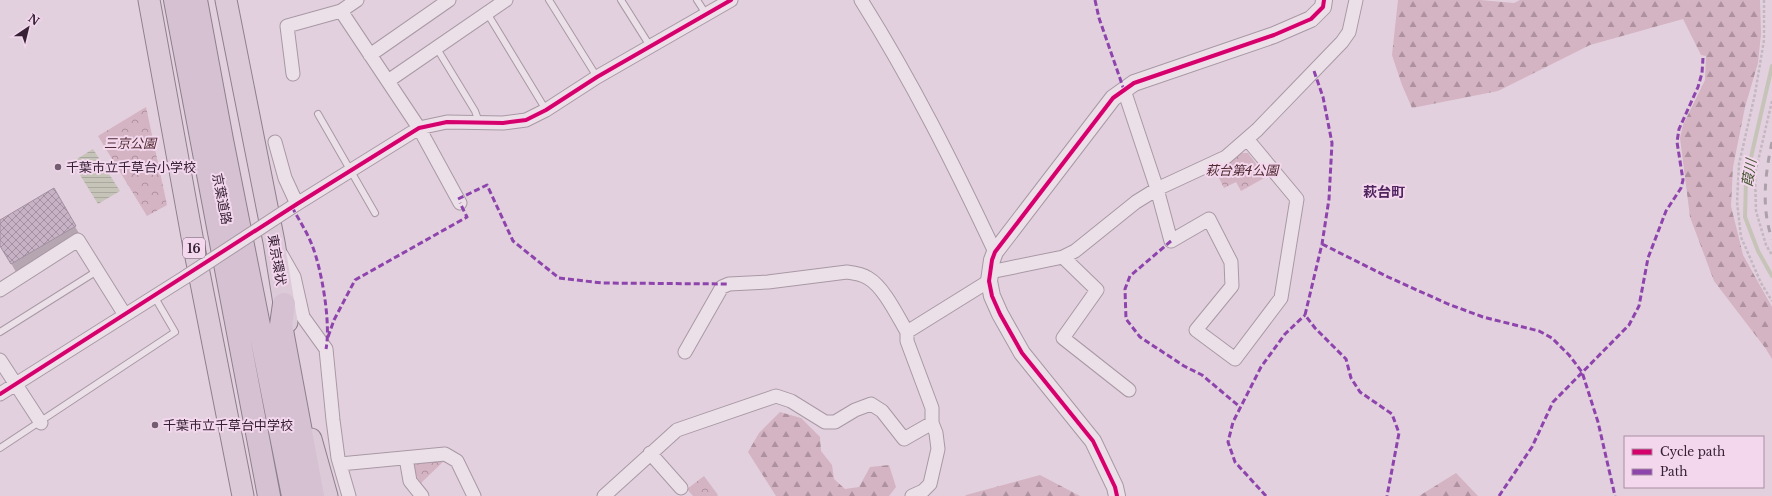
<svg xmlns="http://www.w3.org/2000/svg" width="1772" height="496" viewBox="0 0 1772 496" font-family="'Libre Baskerville','Noto Sans JP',serif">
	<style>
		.forest { fill: url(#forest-firs) }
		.park { fill: url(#park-crowns) }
		.water { fill: url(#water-rules) }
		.shadow { fill: #0003 }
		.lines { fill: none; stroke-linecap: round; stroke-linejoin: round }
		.stream { stroke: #c6c4b8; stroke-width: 4 }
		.building { fill: url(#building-cross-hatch); stroke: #a28fa0 }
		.service-casing { stroke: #a898a5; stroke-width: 8 }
		.minor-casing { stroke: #a898a5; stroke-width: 15 }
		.tertiary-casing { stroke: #a898a5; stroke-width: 18 }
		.trunk-casing { stroke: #8e7f8c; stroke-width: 23 }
		.motorway-casing { stroke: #8e7f8c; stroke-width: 24 }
		.path { stroke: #c4b7c1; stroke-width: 2.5; stroke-dasharray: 3 2; stroke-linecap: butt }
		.service { stroke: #ece0e8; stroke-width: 6 }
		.minor { stroke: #ece0e8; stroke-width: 13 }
		.tertiary { stroke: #ece0e8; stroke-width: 16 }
		.trunk { stroke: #dccad9; stroke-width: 21 }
		.motorway { stroke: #d6c1d3; stroke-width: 22 }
		.rail { stroke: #aca0a9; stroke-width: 3; stroke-dasharray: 7 7; stroke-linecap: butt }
		.minor-bridge-casing { stroke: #a898a5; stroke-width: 15; stroke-linecap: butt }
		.minor-bridge { stroke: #ece0e8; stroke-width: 13 }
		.quiet { stroke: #8e44ad; stroke-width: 3; stroke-dasharray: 6 3; stroke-linecap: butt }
		.cycleway-casing { stroke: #f3d7ec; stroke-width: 6 }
		.cycleway { stroke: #d6006c; stroke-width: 4 }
		.poi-dot { fill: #735e71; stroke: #f3d7ec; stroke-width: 1.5 }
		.labels { text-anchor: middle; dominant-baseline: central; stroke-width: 4; stroke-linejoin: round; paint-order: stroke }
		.shield { fill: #f3d7ec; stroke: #6f586d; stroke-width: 1 }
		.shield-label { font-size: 12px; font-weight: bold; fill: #372136 }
		.park-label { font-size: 13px; font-style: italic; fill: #512932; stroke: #f3d7ec }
		.poi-label { font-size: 13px; fill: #372136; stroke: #f3d7ec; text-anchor: start }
		.street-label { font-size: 13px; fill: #372136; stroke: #f3d7ec }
		.water-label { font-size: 14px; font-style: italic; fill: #445531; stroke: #f3d7ec }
		.neighbourhood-label { font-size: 14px; font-weight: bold; fill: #512460; stroke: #f3d7ec }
	</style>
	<defs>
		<pattern id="forest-firs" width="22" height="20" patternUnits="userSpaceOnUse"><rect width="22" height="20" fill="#d4b3c2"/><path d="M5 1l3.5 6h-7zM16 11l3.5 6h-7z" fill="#ad919e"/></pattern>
		<pattern id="park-crowns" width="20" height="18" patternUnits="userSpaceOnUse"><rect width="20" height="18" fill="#d4b3c2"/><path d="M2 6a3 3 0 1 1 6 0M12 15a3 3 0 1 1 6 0" fill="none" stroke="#ad919e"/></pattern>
		<pattern id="water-rules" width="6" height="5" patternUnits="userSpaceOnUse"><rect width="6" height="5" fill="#c6c4b8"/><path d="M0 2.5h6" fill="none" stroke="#aba89f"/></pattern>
		<pattern id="building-cross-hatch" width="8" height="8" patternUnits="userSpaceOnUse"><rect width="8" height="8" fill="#c6b1c5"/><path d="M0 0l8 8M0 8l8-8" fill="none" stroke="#a290a1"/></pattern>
	</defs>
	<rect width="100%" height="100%" fill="#e3d0de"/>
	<path class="forest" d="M1398 0H1480L1514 3 1520 0H1760L1761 34 1758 63 1745 107 1733 167 1731 206 1743 255 1772 307V359L1766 349 1714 281 1690 217 1680 138 1683 125 1705 80 1706 56 1701 55 1683 19 1590 45 1498 91 1412 108 1402 85 1392 55Z
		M780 412 801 418 820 437 821 451 832 465 834 479 845 489 859 487 870 467 889 465 896 487 889 496H776L748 452 759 433Z
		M1456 473 1478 496H1419Z
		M1040 475 1080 496H965L966 495Z"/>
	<path class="park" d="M146 107 167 205 147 216 98 136Z
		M1242 153H1248L1266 177 1241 191 1236 182 1224 188 1215 170Z
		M447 458 421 483 414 472 411 461Z
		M704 476 718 495 717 496H693L687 489Z"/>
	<path class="water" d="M93 149 120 191 98 204 72 162Z"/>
	<path class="shadow" d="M53 189 80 235 16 272 0 244V221Z"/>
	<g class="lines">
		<path class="stream" d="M1772 66 1746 179 1745 217 1758 251 1772 276"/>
	</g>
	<path class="building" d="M54 188 76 226 11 264 0 246V220Z"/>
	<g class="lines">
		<g class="service-casing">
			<path id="service" d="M549 0 597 77
				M621 0 650 46
				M697 0 706 14
				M487 13 546 110
				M436 47 475 111 479 122
				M318 114 375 213
				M0 332 97 271
				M0 448 175 332 154 296"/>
		</g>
		<g class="minor-casing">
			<path id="minor" d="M861 0C912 81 954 165 995 252
				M341 11 419 128 460 203
				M370 55 449 0
				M293 74 287 26 341 11 357 0
				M388 81 506 0
				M1124 90 1157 189 1171 241 1209 219 1231 262 1232 286 1196 330 1235 359 1281 298 1297 199 1247 139
				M275 142 285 178 297 204
				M292 207 419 128 447 122 503 123 526 120 546 110 597 77 731 0
				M281 254 294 277 303 317 326 349 333 420 338 458 349 496
				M1063 257 1097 290 1063 338 1129 390
				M990 272 1063 257 1075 251 1136 202 1157 189 1226 157 1257 130 1342 42 1349 32 1356 0
				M0 290 78 240 125 315
				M685 352 722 287 729 284 768 282 847 272C855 273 862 274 868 278 884 287 898 317 907 332
				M0 360 41 423
				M0 394 187 276
				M650 453 681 488
				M406 458 410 481 422 496
				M340 464 445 454 457 461 474 496
				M604 496 677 430 776 396 791 401 825 422H835L855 410 871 404 882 411 904 439 932 423V408L907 341V332L989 281
				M912 496 923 491 930 484 938 449 936 433 932 423"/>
		</g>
		<g class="tertiary-casing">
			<path id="tertiary" d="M1117 496 1115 487 1093 441 1022 353 1000 314 992 296 989 281 992 260 995 252 1113 98 1134 83 1274 35 1311 19 1323 7 1324 0"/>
		</g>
		<g class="trunk-casing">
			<path id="trunk" d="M149 0 193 242 243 496
				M226 0 274 242 287 322
				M311 439 327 496"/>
		</g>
		<g class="motorway-casing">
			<path id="motorway" d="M175 0 269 496
				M196 0 222 140 293 496
				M284 304 281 325 313 496"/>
		</g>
		<path class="path" d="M1764 0V40L1755 94 1739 164 1737 202 1741 237 1761 283 1772 301
			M1772 101 1755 174 1756 211 1766 245 1772 255"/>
		<use href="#service" class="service"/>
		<use href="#minor" class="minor"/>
		<use href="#tertiary" class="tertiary"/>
		<use href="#trunk" class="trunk"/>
		<use href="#motorway" class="motorway"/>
		<path class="rail" d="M1772 142C1765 175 1761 207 1772 239"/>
		<g class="minor-bridge-casing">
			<path id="minor-bridge" d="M187 276 292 207"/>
		</g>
		<use href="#minor-bridge" class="minor-bridge"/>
		<path class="quiet" d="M1095 0 1099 18 1124 90
			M1314 71 1323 97 1332 143 1329 199 1322 244 1305 315 1315 328 1346 359 1351 378 1360 392 1392 414 1399 433 1387 496
			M458 199 487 185 513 241 559 278 602 283 729 284
			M292 207C299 220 307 232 312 245 322 270 331 324 326 349
			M1171 241 1130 276 1125 289 1126 319 1140 337 1184 366 1202 375 1240 407
			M1322 244 1388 277 1448 304 1483 317 1539 331 1552 338 1569 355 1582 372 1598 422 1615 496
			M328 337 334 320 355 280 467 217 460 203
			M1266 496 1235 462 1228 442 1233 422 1261 367 1285 334 1305 315
			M1499 496 1532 447 1553 402 1629 325 1639 306 1648 258 1666 211 1681 188 1683 180 1677 142 1679 129 1698 87 1702 73 1703 58"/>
		<g class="cycleway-casing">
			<path id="cycleway" d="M0 394 297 204 419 128 447 122 503 123 526 120 546 110 597 77 731 0
				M1117 496 1115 487 1093 441 1022 353 1000 314 992 296 989 281 992 260 995 252 1113 98 1134 83 1274 35 1311 19 1323 7 1324 0"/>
		</g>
		<use href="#cycleway" class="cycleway"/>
	</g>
	<g class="poi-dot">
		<circle cx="58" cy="167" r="4"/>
		<circle cx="155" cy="425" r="4"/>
	</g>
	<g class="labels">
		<rect class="shield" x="183" y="238" width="22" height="20" rx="3"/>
		<g class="shield-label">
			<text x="194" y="248">16</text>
		</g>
		<g class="park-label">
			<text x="130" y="143">三京公園</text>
			<text x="1242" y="170">萩台第4公園</text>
		</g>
		<g class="poi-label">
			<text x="66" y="167">千葉市立千草台小学校</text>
			<text x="163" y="425">千葉市立千草台中学校</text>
		</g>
		<g class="street-label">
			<text transform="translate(222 199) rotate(79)">京葉道路</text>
			<text transform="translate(277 260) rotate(80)">東京環状</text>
		</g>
		<g class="water-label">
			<text transform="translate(1749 173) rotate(-81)">葭川</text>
		</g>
		<g class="neighbourhood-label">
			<text x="1384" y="192">萩台町</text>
		</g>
	</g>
	<rect x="1624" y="436" width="140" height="52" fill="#f3d7ec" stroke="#a88ea3"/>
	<rect x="1632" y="449" width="20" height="6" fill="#d6006c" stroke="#a88ea3"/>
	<text x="1660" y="456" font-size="12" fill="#372136">Cycle path</text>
	<rect x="1632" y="469" width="20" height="6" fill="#8e44ad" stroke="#a88ea3"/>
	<text x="1660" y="476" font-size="12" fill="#372136">Path</text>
	<g transform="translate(28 28) rotate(35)" stroke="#f3d7ec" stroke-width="3" paint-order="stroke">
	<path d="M0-3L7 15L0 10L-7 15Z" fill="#372136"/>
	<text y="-6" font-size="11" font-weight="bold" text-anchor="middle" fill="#372136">N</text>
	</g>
</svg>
